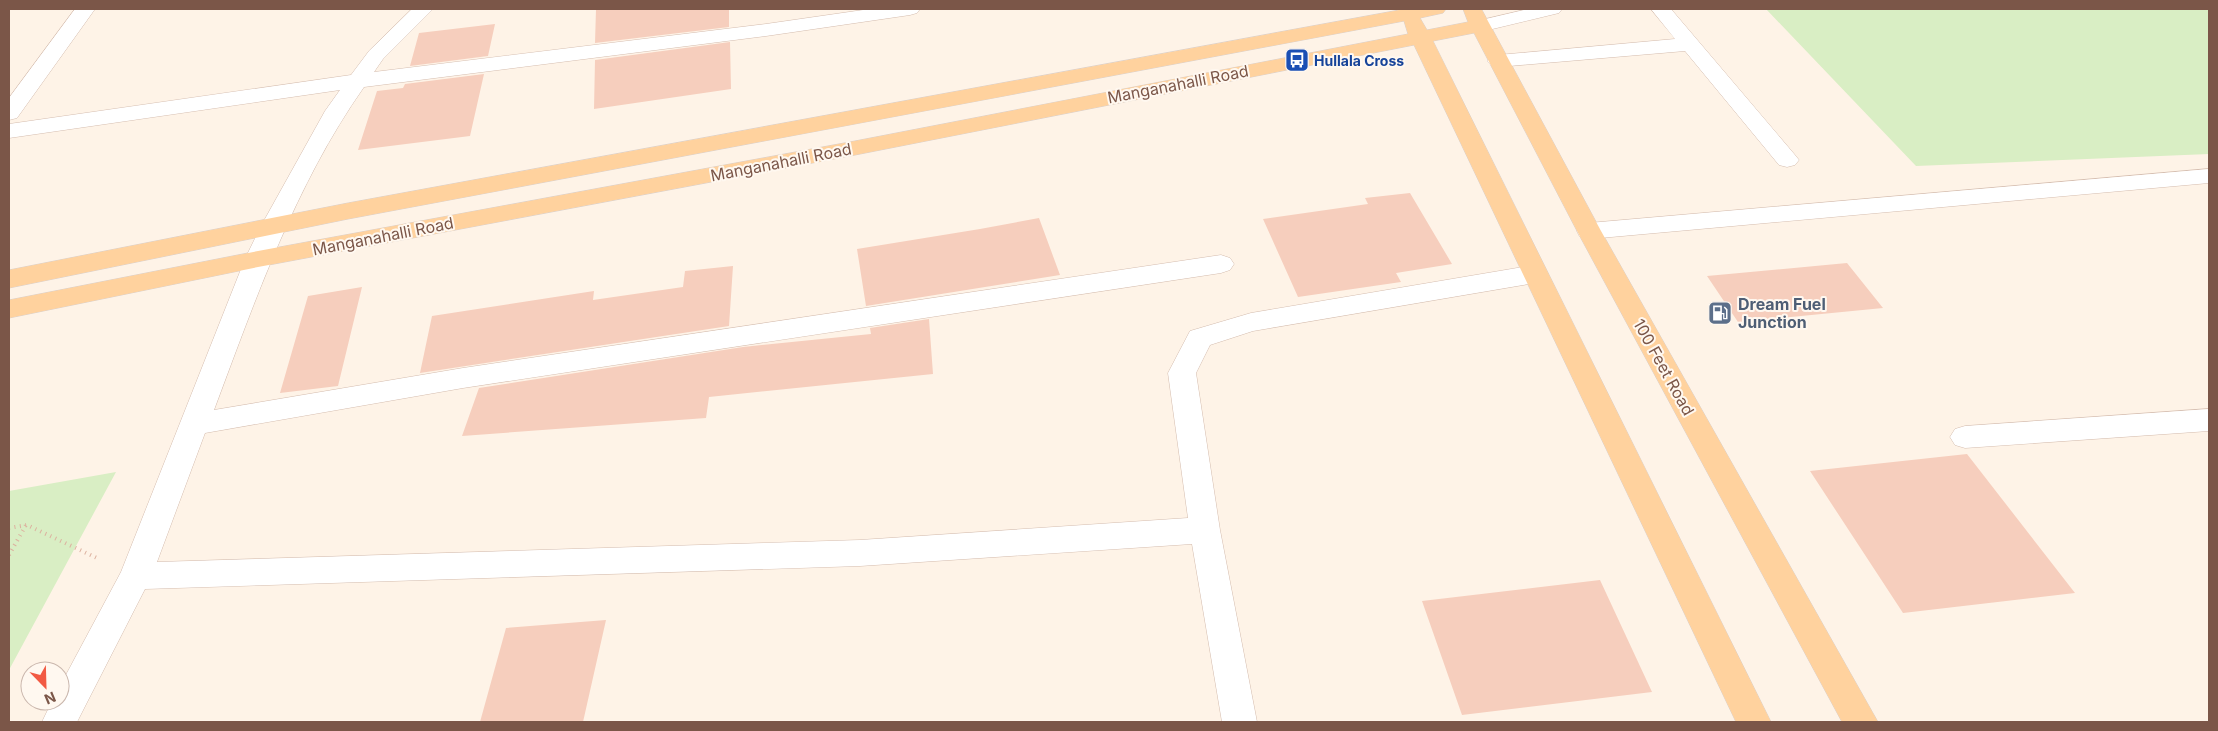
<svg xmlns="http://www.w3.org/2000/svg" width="2218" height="731" viewBox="0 0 2218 731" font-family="Inter,sans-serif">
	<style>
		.green { fill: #d9eec4 }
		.building { fill: #f6cebd }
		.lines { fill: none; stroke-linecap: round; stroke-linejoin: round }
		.minor-casing { stroke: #d4bcae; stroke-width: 1 }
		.major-casing { stroke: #dad0cc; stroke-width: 1 }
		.path { stroke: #dcb19f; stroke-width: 4; stroke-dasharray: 1 4.5; stroke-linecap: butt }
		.minor { fill: #fff; fill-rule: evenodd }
		.major { fill: #ffd29e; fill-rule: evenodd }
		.labels { text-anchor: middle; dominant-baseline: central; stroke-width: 4; stroke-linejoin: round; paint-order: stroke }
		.far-transit-label { font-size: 14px; font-weight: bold; fill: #164399; stroke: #fff8f0; text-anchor: start }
		.street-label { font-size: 16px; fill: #7b5648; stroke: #fff8f0 }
		.service-label { font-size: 16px; font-weight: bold; fill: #4e5e75; stroke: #fff8f0; text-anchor: start }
	</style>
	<rect width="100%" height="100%" fill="#fef3e7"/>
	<path class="green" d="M1766 9H2209V154L1916 166Z
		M116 472 9 670V491Z"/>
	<path class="building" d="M596 9H729V27L595 43Z
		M495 24 488 56 410 66 419 33Z
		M730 42 731 89 594 109 595 60Z
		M484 74 470 136 358 150 377 91 403 88 405 84Z
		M1410 193 1452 264 1396 273 1401 282 1298 297 1263 219 1368 204 1365 198Z
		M1039 218 1060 275 866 306 857 249 980 229Z
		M1847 263 1883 308 1738 322 1707 276Z
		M733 266 729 326 420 373 432 316 594 291 593 300 683 287 685 271Z
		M362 287 338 386 280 393 308 296Z
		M929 319 933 374 709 397 706 418 462 436 479 388 743 347 871 334 870 328Z
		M1967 454 2075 593 1903 613 1810 471Z
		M1600 580 1652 692 1462 715 1422 601Z
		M606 620 583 722H480L506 628Z"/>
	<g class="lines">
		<g class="minor-casing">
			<path id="minor" d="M75 9H95L17 118 9 120V98Z
				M412 9H433L383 59 374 72 766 24 870 9H920L917 13 910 15 766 36 364 87C295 185 256 298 214 410L463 368 1221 255 1230 258 1234 264 1230 270 1221 273 463 388 205 433 157 562 860 540 1188 518 1168 373 1190 331 1251 313 1535 265 1544 268 1548 274 1544 280 1535 283 1253 331 1210 345 1196 373 1220 530 1257 722H1222L1192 544 860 566 145 589 77 722H42L52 701H60V686L121 572 245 259 261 226 325 111 340 90 9 138V124L351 75 369 51Z
				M1528 9H1562L1559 13 1480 32 1473 30 1470 26 1473 22Z
				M1651 9H1671L1795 155 1799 160 1795 165 1787 167 1779 165 1685 51 1498 67 1491 65 1487 61 1491 57 1498 55 1675 39Z
				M2209 169V183L1589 239 1580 237 1577 231 1580 225 1589 223Z
				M2209 409V431L1965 448 1955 445 1950 437 1955 429 1965 426Z"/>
		</g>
		<g class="major-casing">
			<path id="major" d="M1405 9H1446L1443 13 1420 18 1427 30 1468 22 1463 9 1482 10 1601 231 1878 722H1842L1577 231 1474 33 1433 41 1771 722H1736L1414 45 855 155 258 267 9 318V300L258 251 855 141 1408 34 1404 21 348 219 9 288V270L348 203Z"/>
		</g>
		<path class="path" d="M9 528 27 525 99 559
			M9 555 26 525"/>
		<use href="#minor" class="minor"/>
		<use href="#major" class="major"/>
	</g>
	<defs>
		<g id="bus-square" transform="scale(1.25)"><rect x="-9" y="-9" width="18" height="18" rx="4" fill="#1a4fb4" stroke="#fff8f0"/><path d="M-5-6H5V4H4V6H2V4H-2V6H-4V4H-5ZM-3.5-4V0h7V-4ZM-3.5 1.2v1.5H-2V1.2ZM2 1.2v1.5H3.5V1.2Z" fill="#fff"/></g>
		<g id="fuel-square" transform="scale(1.25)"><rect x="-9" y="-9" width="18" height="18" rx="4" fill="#5c6f8a" stroke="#fff8f0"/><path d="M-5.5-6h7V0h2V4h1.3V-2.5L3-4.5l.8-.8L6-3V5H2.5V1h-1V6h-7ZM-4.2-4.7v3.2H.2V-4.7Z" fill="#fff"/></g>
	</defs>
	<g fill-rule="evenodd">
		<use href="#bus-square" x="1297" y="60"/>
		<use href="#fuel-square" x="1720" y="313"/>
	</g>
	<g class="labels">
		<g class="far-transit-label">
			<text x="1314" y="60">Hullala Cross</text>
		</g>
		<g class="street-label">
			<text transform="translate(1178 84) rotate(-11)">Manganahalli Road</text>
			<text transform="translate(781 162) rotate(-11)">Manganahalli Road</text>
			<text transform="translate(383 236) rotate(-11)">Manganahalli Road</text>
			<text transform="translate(1664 367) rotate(61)">100 Feet Road</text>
		</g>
		<g class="service-label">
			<text x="1738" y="304">Dream Fuel<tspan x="1738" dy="18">Junction</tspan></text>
		</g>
	</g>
	<rect width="2218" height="731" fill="none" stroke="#7b5648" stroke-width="20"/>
	<g transform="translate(45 686) rotate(157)"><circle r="24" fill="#fff8f0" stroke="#cab7ad"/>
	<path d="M0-4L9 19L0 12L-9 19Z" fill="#f25a43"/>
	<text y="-8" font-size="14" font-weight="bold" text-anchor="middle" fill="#7b5648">N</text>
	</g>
</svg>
